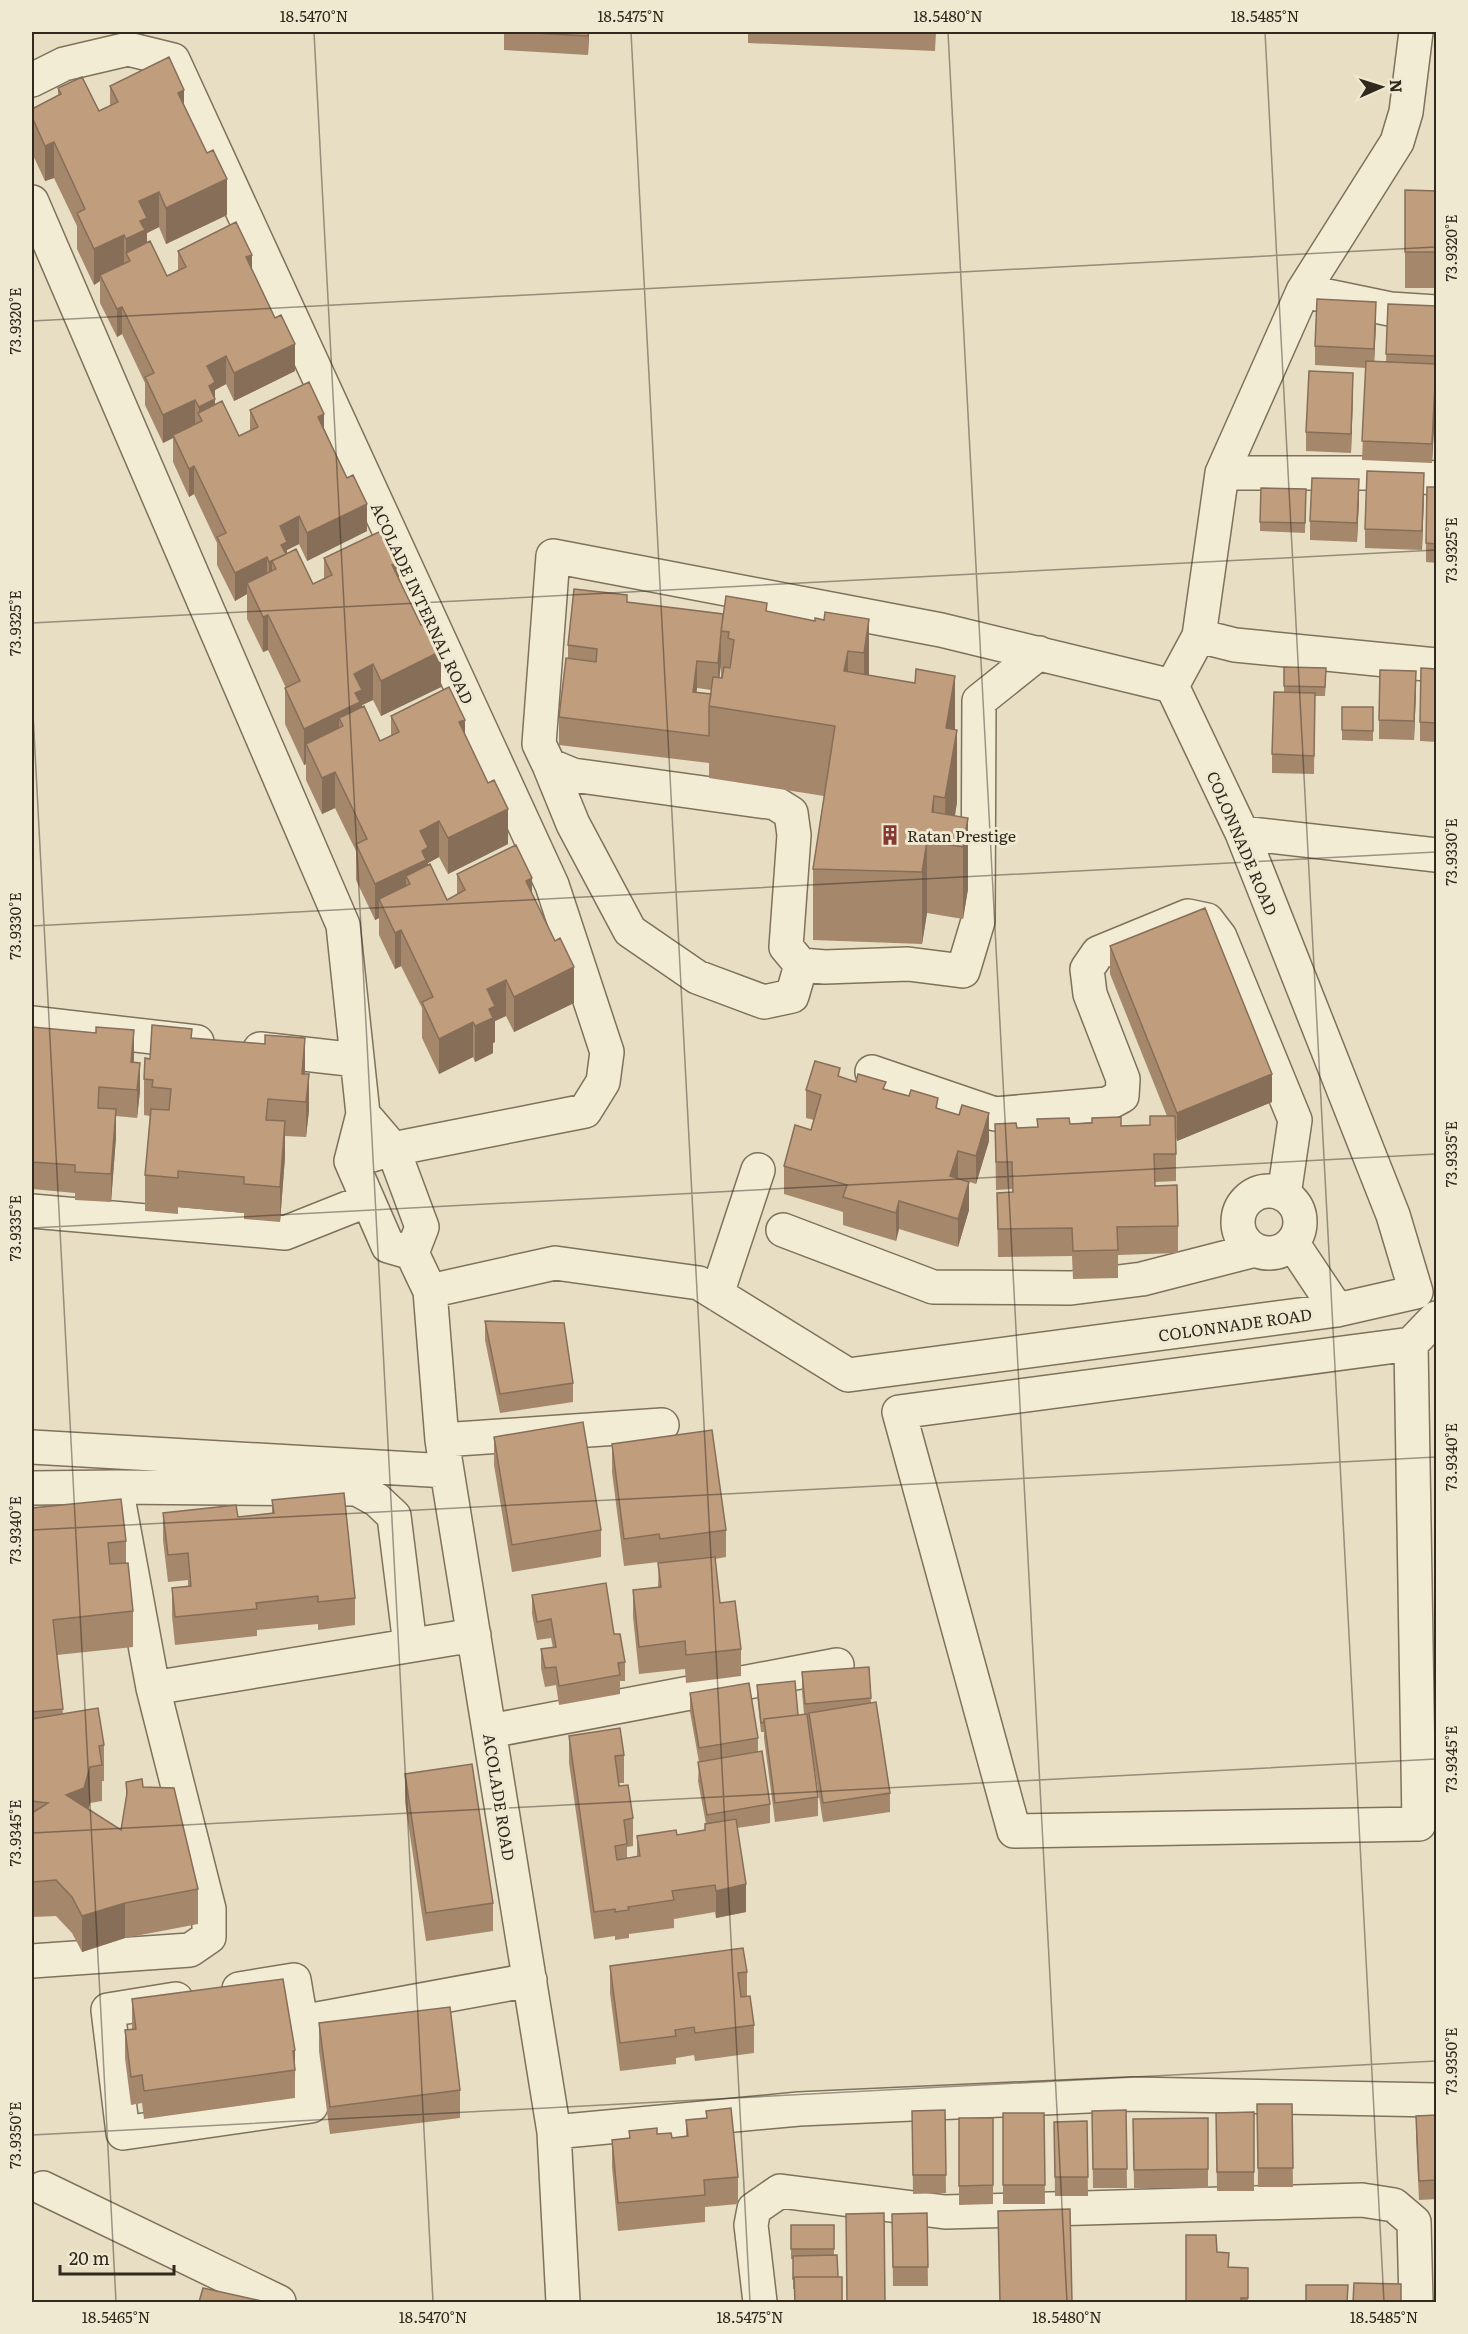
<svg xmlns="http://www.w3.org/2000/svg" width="1468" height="2334" viewBox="0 0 1468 2334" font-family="Literata,serif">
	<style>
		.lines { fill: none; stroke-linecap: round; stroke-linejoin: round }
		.minor-casing { stroke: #7f715c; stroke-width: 36 }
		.minor { stroke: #f3ecd5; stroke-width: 33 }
		.wall { fill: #a5876c; fill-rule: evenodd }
		.shaded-wall { fill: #866e58 }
		.building { fill: #c09d7d; stroke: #866e58; stroke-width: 1.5 }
		.ticks { fill: none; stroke: #31281e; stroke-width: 1.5; stroke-opacity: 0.45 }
		.labels { text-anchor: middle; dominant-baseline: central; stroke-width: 6; stroke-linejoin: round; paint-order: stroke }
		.street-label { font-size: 16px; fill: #31281e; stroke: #f0e9d1 }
		.poi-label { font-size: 16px; fill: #31281e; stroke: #f0e9d1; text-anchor: start }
		.neatline { fill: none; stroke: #31281e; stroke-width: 2 }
		.ticks-label { font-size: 15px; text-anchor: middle; fill: #31281e }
	</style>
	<rect width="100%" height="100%" fill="#e7dec3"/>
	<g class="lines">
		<g class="minor-casing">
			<path id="minor" d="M32 80 64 64 128 49 173 60 552 885 607 1052 603 1082 585 1111 393 1149 351 1161
				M32 202 343 925 363 1114
				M1303 291 1390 309 1436 312
				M1222 473H1371L1436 478
				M1199 636 1235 645 1436 665
				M1039 653 979 701 978 921 963 971 908 964 825 967 801 965 786 947 794 835 791 813 775 803 573 775 549 765 539 744 553 556 941 630 1172 686
				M1172 686 1199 636 1222 473 1303 291 1397 142 1406 112 1416 32
				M1172 686 1242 833 1393 1215 1416 1292
				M549 765 573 824 630 931 697 977 764 1002 792 996 801 965
				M1242 833 1436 855
				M32 1023 197 1042
				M260 1049 357 1060
				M872 1072 995 1114 1107 1104 1122 1096 1123 1079 1090 994 1087 969 1098 953 1188 916 1207 920 1220 937 1295 1120 1284 1195
				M1238 1222a31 31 0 1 1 62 0a31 31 0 1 1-62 0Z
				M32 1211 285 1233 368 1200
				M783 1230 933 1287 1071 1288 1142 1279 1255 1250
				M1293 1244 1337 1310
				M412 1253 388 1246 351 1161 363 1114 393 1149 422 1227 412 1253 430 1291 442 1440 554 2132 563 2302
				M430 1291 555 1263 699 1283 848 1375 1337 1310 1416 1292
				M717 1294 758 1170
				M1411 1344 1419 1824 1014 1831 899 1412 1411 1344 1436 1318
				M442 1440 662 1425
				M32 1447 447 1471
				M116 1487 357 1489 377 1500 394 1516 410 1645
				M32 1488 116 1487 153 1688 209 1909V1937L190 1950 32 1961
				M153 1688 474 1635
				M490 1731 837 1665
				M239 1989 294 1980 301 2022 530 1980
				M176 1999 108 2010 123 2133 311 2106 301 2022
				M554 2132 799 2109 1132 2094 1436 2100
				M43 2188 279 2302
				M760 2302 751 2225 754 2209 780 2191 945 2212 1362 2200 1394 2205 1414 2222 1416 2302"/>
		</g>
		<use href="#minor" class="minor"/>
	</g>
	<path class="wall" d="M504 32H589L588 55 504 50Z
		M748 32H936L935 51 748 43Z
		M110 86 184 106 227 215 166 244 159 227 147 233V243L167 276 178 271V251L252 270 295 371 234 401 226 384 215 390V404L239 436 250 431V410L324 430 367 531 307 561 299 544 287 550V553L313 584 324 579V558L399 578 441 687 381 716 373 700 362 705V707L380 741 391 736V716L465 735 508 844 448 874 439 857 428 863V865L447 900 457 894V874L532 894 574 1003 514 1032 506 1016 495 1021V1042L493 1043V1053L475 1062 473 1057 439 1074 422 1038V1008L401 966 395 969 379 935V918L375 920 356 880V851L335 808 322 814 306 780V764L304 765 285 724V688H286L268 650 263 652 247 619V594L235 601 217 565V543L194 494 189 497 173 462V438L163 443 145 405V383L122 334 117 337 100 303V281L94 285 77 249V226L54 178 45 181 32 153V109L58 95V88L99 111 110 106Z
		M1405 190 1437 191V288H1405Z
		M1388 304 1437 306V375L1432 463 1362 460 1366 368 1315 365V346L1376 321 1374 361 1386 362Z
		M1353 392 1351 453 1306 451V432Z
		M1437 487V563L1426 562V543Z
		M1306 489 1305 533 1260 531V522Z
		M1424 492 1422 550 1365 548V529Z
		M1359 498 1357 542 1310 540V521Z
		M627 602 723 614 767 611 815 621 824 620 869 619V675L955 730 957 802 955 816 968 818V889L963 919 927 913 922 944 813 940V869L824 796 709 778V762V763L559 745V717L568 659V645ZM721 664V678H719ZM697 688 711 690V694L696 693Z
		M1284 667 1326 678 1325 696H1315L1314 774 1272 773V754L1284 692Z
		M1437 669V742L1420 741V722Z
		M1416 690 1414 740 1379 739V720Z
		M1342 707H1373V741L1342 740Z
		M1110 946 1272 1102 1177 1141 1176 1137V1181L1155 1182V1186L1178 1226V1253L1118 1255V1278L1073 1279 1072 1256 998 1257 997 1193 1012 1192V1189L996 1190 995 1124 1017 1128 1037 1127 1070 1124 1121 1126 1150 1125 1167 1116 1110 974Z
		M32 1027 134 1058 133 1062 140 1091 137 1118 116 1116V1137L111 1202 75 1200V1193L32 1189Z
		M192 1038 305 1074 309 1110 306 1137 285 1136V1157L280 1222 244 1219V1213L178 1207V1214L145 1211V1175L150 1116 144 1115V1079L150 1059Z
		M840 1077 886 1089 938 1108 989 1141 976 1184 958 1178 969 1210 958 1247 899 1229 896 1241 843 1225V1212L784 1194V1166L811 1130 814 1120 806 1118V1090Z
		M485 1321 573 1383V1402L500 1413 485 1340Z
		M494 1437 601 1530V1557L512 1572 494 1465Z
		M612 1444 726 1530V1557L715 1559 720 1603 741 1649V1676L686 1683 685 1669 639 1674 633 1617V1590L658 1587 659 1563V1562L624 1566 612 1472Z
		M272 1500 355 1598V1625L318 1630V1624L257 1630V1636L175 1645 172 1616V1588L188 1587V1580L168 1582 163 1540V1513L238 1517 272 1513Z
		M32 1508 126 1541V1563L133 1611V1647L57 1655 63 1713 104 1745V1781H102V1801L90 1803 89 1809 121 1830 126 1800V1782L143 1787 198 1889V1924L125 1938 82 1952 72 1933 56 1916 32 1917Z
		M532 1595 614 1634 625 1662V1681H620V1694L559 1705 556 1685 545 1687 541 1668V1649L553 1648 551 1638 537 1640 532 1614Z
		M869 1667 871 1703 890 1793V1812L823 1822 812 1751 818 1797V1816L775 1822 764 1738V1732H761L757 1695V1685L798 1715 804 1714 802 1691V1672Z
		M690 1693 758 1738V1752L770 1804V1823L737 1828 746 1912 716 1918 715 1912 674 1919V1928L629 1934V1938L615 1940V1936L594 1939 569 1763V1736L624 1755V1783H619L633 1818V1846L627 1847V1858L637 1856V1836L677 1835 705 1830V1824H706L698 1781 699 1762 690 1712Z
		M405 1774 493 1903V1931L426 1941 405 1802Z
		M610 1966 747 1972V1996L754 2025V2053L695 2061 694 2055 676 2058V2064L620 2071 610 1993Z
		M132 1999 295 2050V2098L144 2119 142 2103 131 2105 125 2058V2030H132Z
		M319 2023 460 2090V2118L330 2134 319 2051Z
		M1257 2104H1292L1293 2187H1258Z
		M945 2110 946 2193 913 2194 912 2111Z
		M1126 2110 1127 2188H1093L1092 2111Z
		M706 2111 738 2177V2204L705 2207V2222L618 2231 612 2167V2140L629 2138V2131L657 2134 672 2138 686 2136V2120L706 2119Z
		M1254 2112V2191H1217L1216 2113Z
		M1003 2113H1044L1045 2204H1003Z
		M1437 2115V2199L1419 2200 1416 2135V2116Z
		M959 2118H993V2204L959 2205Z
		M1208 2118V2188H1134L1133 2119Z
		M1087 2121 1088 2196H1055L1054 2122Z
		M998 2211 1072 2302H1000Z
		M927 2213 928 2286H893L892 2214Z
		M791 2225H834V2255L794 2289H793V2259H791Z
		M1217 2252 1229 2267 1248 2268V2302H1186Z"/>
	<path class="shaded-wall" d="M588 32H589L588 55Z
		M184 90V126L178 93Z
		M54 142V178L45 181V146Z
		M227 179V215L166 244V208Z
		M159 192V227L147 233V253L130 261 126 253V239L139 201Z
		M124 235V270L100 275V281L94 285V249Z
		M252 255V282L246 257Z
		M1376 302V321L1374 368V349Z
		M122 307V334L117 337V309Z
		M295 344V371L234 401V373Z
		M226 356V384L215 390V426L199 413V407L207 366Z
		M1436 364V383L1432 463V444Z
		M1353 373V392L1351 453V434Z
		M195 400V427L173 435V438L163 443V415Z
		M324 414V442L318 417Z
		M194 466V494L189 497V469Z
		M1424 473V492L1422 550V531Z
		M1359 479V498L1357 542V523Z
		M367 504V531L307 561V533Z
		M299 516V544L287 550V570L286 582 280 526Z
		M267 557V584L247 583V594L235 601V573Z
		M272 561V588L269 590V562Z
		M399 562V598L392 565Z
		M268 615V650L263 652V617Z
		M869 619V691L864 725V653Z
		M721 636V664L718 691V663Z
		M441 651V687L381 716V681Z
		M848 651V722L844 671Z
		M697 661V688L693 720V692Z
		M373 664V700L362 705V726H343L339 718V748L306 744V764L304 765V729L354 674Z
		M1416 671V690L1414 740V721Z
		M955 676V743L957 730V802L950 845 945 844 946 728Z
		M465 720V755L459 722Z
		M335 772V808L322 814V778Z
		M934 796V842L932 812Z
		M508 809V844L448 874V838Z
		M968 818V889L963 919V847Z
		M439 821V857L428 863V883L410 884 406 876V905L379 899V918L375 920V884L420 831Z
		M927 841V913L922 944V872Z
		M532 878V913L526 881Z
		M401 930V966L395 969V933Z
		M574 967V1003L514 1032V997Z
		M506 980V1016L495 1021V1042L493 1043V1053L475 1062V1026L487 989Z
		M473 1022V1057L439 1074V1039Z
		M134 1030V1058L131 1090V1062Z
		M305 1038V1073L303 1101 302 1074Z
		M140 1063V1091L137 1118V1090Z
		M309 1074V1110L306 1137V1102Z
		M1272 1074V1102L1177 1141V1113Z
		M116 1109V1137L111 1202V1174Z
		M989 1113V1141L976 1184V1156Z
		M285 1121V1157L280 1222V1187Z
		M958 1151V1178L950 1176Z
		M969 1182V1210L958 1247V1219Z
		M899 1201V1229L896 1241V1213Z
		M90 1767V1803L84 1824 66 1795Z
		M746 1884V1912L716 1918V1891Z
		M125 1903V1938L82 1952V1916Z
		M295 2050V2078L293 2051Z"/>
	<path class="building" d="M517 32H588V36Z
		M169 57 184 90 178 93 207 153 213 150 227 179 166 208 159 192 139 201 147 218 140 221 145 230 126 239 124 235 94 249 77 213 85 209 54 142 45 146 32 117V109L61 94 58 88 82 77 99 111 118 102 110 86Z
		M1405 190 1437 191V252H1405Z
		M236 222 252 255 246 257 275 318 281 315 295 344 234 373 226 356 207 366 215 382 209 386 215 399 199 407 195 400 163 415 145 377 154 373 122 307 117 309 100 275 130 261 126 253 150 241 167 276 186 267 178 251Z
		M1317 299 1376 302 1374 349 1315 346Z
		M1388 304 1437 306V356L1386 354Z
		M1366 361 1436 364 1432 444 1362 441Z
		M1309 371 1353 373 1351 434 1306 432Z
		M309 382 324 414 318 417 347 478 353 475 367 504 307 533 299 516 280 526 287 542 281 545 286 554 269 562 267 557 235 573 217 537 226 533 194 466 189 469 173 435 202 421 198 413 222 401 239 436 258 427 250 410Z
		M1367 471 1424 473 1422 531 1365 529Z
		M1312 478 1359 479 1357 523 1310 521Z
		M1427 487H1437V544L1426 543Z
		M1261 488 1306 489 1305 523 1260 522Z
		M383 530 399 562 392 565 421 625 427 623 441 651 381 681 373 664 354 674 362 690 355 693 360 702 304 729 285 688 300 681 268 615 263 617 247 583 276 569 272 561 296 549 313 584 332 575 324 558Z
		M574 589 627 595V602L723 614 718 663 697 661 693 692 711 694 709 706V736L559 717 566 658 596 662 597 649 568 645Z
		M726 596 767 603 766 611 815 621V618L824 620 825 612 869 619 864 653 848 651 844 671 915 683 916 669 955 676 946 728 957 730 945 798 934 796 932 812 968 818 963 847 927 841 922 872 813 869 835 726 709 706 713 677 722 678 724 667 730 668 734 640 728 638 729 632 721 631Z
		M1284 667 1326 668 1325 687 1284 686Z
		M1421 668 1437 669V723L1420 722Z
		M1380 670 1416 671 1414 721 1379 720Z
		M449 687 465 720 459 722 488 783 494 780 508 809 448 838 439 821 420 831 428 847 422 851 426 860 375 884 356 844 367 839 335 772 322 778 306 744 343 726 339 718 364 706 380 741 399 732 391 716Z
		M1274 692 1315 693 1314 756 1272 754Z
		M1342 707H1373V731L1342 730Z
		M516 845 532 878 526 881 555 941 560 938 574 967 514 997 506 980 487 989 495 1006 489 1009 493 1018 475 1026 473 1022 439 1039 422 1002 433 997 401 930 395 933 379 899 410 884 406 876 430 864 447 900 465 890 457 874Z
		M1205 908 1272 1074 1177 1113 1110 946Z
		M152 1025 192 1029 191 1038 265 1044V1035L305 1038 302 1074H309L306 1102 268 1099 266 1120 285 1121 280 1187 244 1184V1177L178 1171V1178L145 1175 151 1109 169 1110 171 1089 152 1087 153 1080 144 1079 145 1058 150 1059Z
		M32 1027 96 1033V1027L134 1030 131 1062 140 1063 137 1090 99 1087 98 1108 116 1109 111 1174 75 1172V1165L32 1162Z
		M815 1061 840 1068 838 1076 856 1082 858 1074 886 1082 883 1089 909 1096 911 1090 938 1098 936 1108 959 1115 962 1105 989 1113 976 1156 958 1151 950 1176 969 1182 958 1219 899 1201 896 1213 843 1197 847 1185 784 1166 795 1125 811 1130 821 1095 806 1090Z
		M1150 1116H1175L1176 1154H1154L1155 1186 1177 1185 1178 1226 1117 1227 1118 1250 1073 1251 1072 1228 998 1229 997 1193 1013 1192 1012 1162H996L995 1124 1016 1123 1017 1128 1038 1127 1037 1119 1069 1118 1070 1124 1092 1123V1118L1121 1117V1126L1150 1125Z
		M485 1321 564 1323 573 1383 500 1394Z
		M583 1422 601 1530 512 1545 494 1437Z
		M712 1430 726 1530 660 1539 659 1534 624 1539 612 1444Z
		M344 1493 355 1598 318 1602V1596L256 1603 257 1609 175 1617 172 1588 191 1586 188 1553 168 1555 163 1513 236 1505 238 1517 274 1513 272 1500Z
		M121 1499 126 1541 108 1543 110 1564 128 1563 133 1611 53 1620 63 1709 32 1712V1508Z
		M715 1557 720 1603 735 1601 741 1649 686 1655 685 1641 639 1647 633 1590 661 1587 658 1563Z
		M606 1583 614 1634H620L625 1662 618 1663 620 1675 559 1686 556 1667 545 1668 541 1649 556 1647 551 1619 537 1622 532 1595Z
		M869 1667 871 1698 805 1704 802 1672Z
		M795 1681 798 1715 764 1719V1722L761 1723 757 1685Z
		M749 1683 758 1738 699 1748 690 1693Z
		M876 1702 890 1793 823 1803 809 1713Z
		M98 1708 104 1745 99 1746 102 1765 90 1767 84 1788 66 1795 121 1830 127 1793 126 1782 142 1779 143 1787 174 1788 198 1889 125 1903 82 1916 72 1897 56 1880 32 1882V1813L48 1803 32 1801V1719Z
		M807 1714 818 1797 775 1803 764 1719Z
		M620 1728 624 1755 615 1756 619 1786 628 1785 633 1818 624 1820 627 1844 615 1846 617 1860 640 1856 637 1836 676 1830 677 1835 705 1830V1824L736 1819 746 1884 716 1891 715 1885 672 1891 674 1900 628 1907 629 1910 615 1912V1909L594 1912 569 1736Z
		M762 1751 770 1804 707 1815 698 1762Z
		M472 1764 493 1903 426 1913 405 1774Z
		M743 1948 747 1972 738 1973 741 1997 750 1996 754 2025 695 2033 694 2027 675 2030 676 2036 620 2043 610 1966Z
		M283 1979 295 2050 293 2051 295 2070 144 2091 142 2075 131 2077 125 2030 136 2029 132 1999Z
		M450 2007 460 2090 330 2107 319 2023Z
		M1257 2104H1292L1293 2168H1258Z
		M731 2108 738 2177 704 2180 705 2195 618 2203 612 2140 630 2138 629 2131 657 2128V2134L671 2133 672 2138 688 2136 686 2120 707 2118 706 2111Z
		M945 2110 946 2175H913L912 2111Z
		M1126 2110 1127 2169H1093L1092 2111Z
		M1254 2112V2172H1217L1216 2113Z
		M1003 2113H1044L1045 2185H1003Z
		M1437 2115V2180L1419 2181 1416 2116Z
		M959 2118H993V2185L959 2186Z
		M1208 2118V2169L1134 2170 1133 2119Z
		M1087 2121 1088 2177H1055L1054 2122Z
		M1070 2209 1072 2302H1000L998 2211Z
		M884 2213 885 2302H847L846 2214Z
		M927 2213 928 2267H893L892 2214Z
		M791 2225H834V2249H791Z
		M1186 2235H1216L1217 2252 1229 2253 1228 2267 1248 2268V2298H1241V2302H1186Z
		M837 2255 838 2277H794V2279H793V2256Z
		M794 2277H842V2302H795Z
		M1354 2283 1401 2284V2302H1353Z
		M1306 2285H1348L1347 2302H1306Z
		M203 2288 266 2302H199Z"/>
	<path class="ticks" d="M314 32 433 2302M631 32 750 2302M948 32 1067 2302M1265 32 1384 2302M32 321 1436 247M32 623 1436 550M32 694 116 2302M32 926 1436 852M32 1228 1436 1154M32 1530 1436 1457M32 1833 1436 1759M32 2135 1436 2061"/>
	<defs>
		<g id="building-bare" transform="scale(1.62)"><path d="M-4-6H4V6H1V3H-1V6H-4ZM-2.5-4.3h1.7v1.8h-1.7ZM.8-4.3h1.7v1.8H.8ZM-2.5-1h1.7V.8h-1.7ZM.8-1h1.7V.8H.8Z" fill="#863834" stroke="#f0e9d1" stroke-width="2.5" paint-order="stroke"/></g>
	</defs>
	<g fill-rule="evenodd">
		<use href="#building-bare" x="890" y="835"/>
	</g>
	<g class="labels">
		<g class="street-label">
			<text transform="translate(423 603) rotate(65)">ACOLADE INTERNAL ROAD</text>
			<text transform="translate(1243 843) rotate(67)">COLONNADE ROAD</text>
			<text transform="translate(1235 1324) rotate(-8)">COLONNADE ROAD</text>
			<text transform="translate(500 1797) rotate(81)">ACOLADE ROAD</text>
		</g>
		<g class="poi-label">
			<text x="907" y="835">Ratan Prestige</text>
		</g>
	</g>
	<rect width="1468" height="2334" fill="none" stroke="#f0e9d1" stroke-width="66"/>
	<g transform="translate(1381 87) rotate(87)" stroke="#f0e9d1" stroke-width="4.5" paint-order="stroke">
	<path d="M0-4.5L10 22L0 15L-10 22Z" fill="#31281e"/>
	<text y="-9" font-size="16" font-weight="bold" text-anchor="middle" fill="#31281e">N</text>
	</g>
	<path d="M60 2265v9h114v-9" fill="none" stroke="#31281e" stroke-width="3"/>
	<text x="69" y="2265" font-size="18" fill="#31281e" stroke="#f0e9d1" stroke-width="4.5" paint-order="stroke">20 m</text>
	<rect x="33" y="33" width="1402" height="2268" class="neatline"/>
	<g class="ticks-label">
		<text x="314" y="22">18.5470°N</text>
		<text x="631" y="22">18.5475°N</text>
		<text x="948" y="22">18.5480°N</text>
		<text x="1265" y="22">18.5485°N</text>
		<text transform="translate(1452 248) rotate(-90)" y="5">73.9320°E</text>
		<text transform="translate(16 321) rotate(-90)" y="5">73.9320°E</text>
		<text transform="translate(1452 550) rotate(-90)" y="5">73.9325°E</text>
		<text transform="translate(16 623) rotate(-90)" y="5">73.9325°E</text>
		<text transform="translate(1452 852) rotate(-90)" y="5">73.9330°E</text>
		<text transform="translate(16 926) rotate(-90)" y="5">73.9330°E</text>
		<text transform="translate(1452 1154) rotate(-90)" y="5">73.9335°E</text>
		<text transform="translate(16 1228) rotate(-90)" y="5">73.9335°E</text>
		<text transform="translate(1452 1457) rotate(-90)" y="5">73.9340°E</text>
		<text transform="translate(16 1530) rotate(-90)" y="5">73.9340°E</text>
		<text transform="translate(1452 1759) rotate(-90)" y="5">73.9345°E</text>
		<text transform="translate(16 1833) rotate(-90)" y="5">73.9345°E</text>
		<text transform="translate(1452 2061) rotate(-90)" y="5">73.9350°E</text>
		<text transform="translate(16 2135) rotate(-90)" y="5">73.9350°E</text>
		<text x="116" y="2323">18.5465°N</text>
		<text x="433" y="2323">18.5470°N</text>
		<text x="750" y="2323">18.5475°N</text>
		<text x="1067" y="2323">18.5480°N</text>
		<text x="1384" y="2323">18.5485°N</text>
	</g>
</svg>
